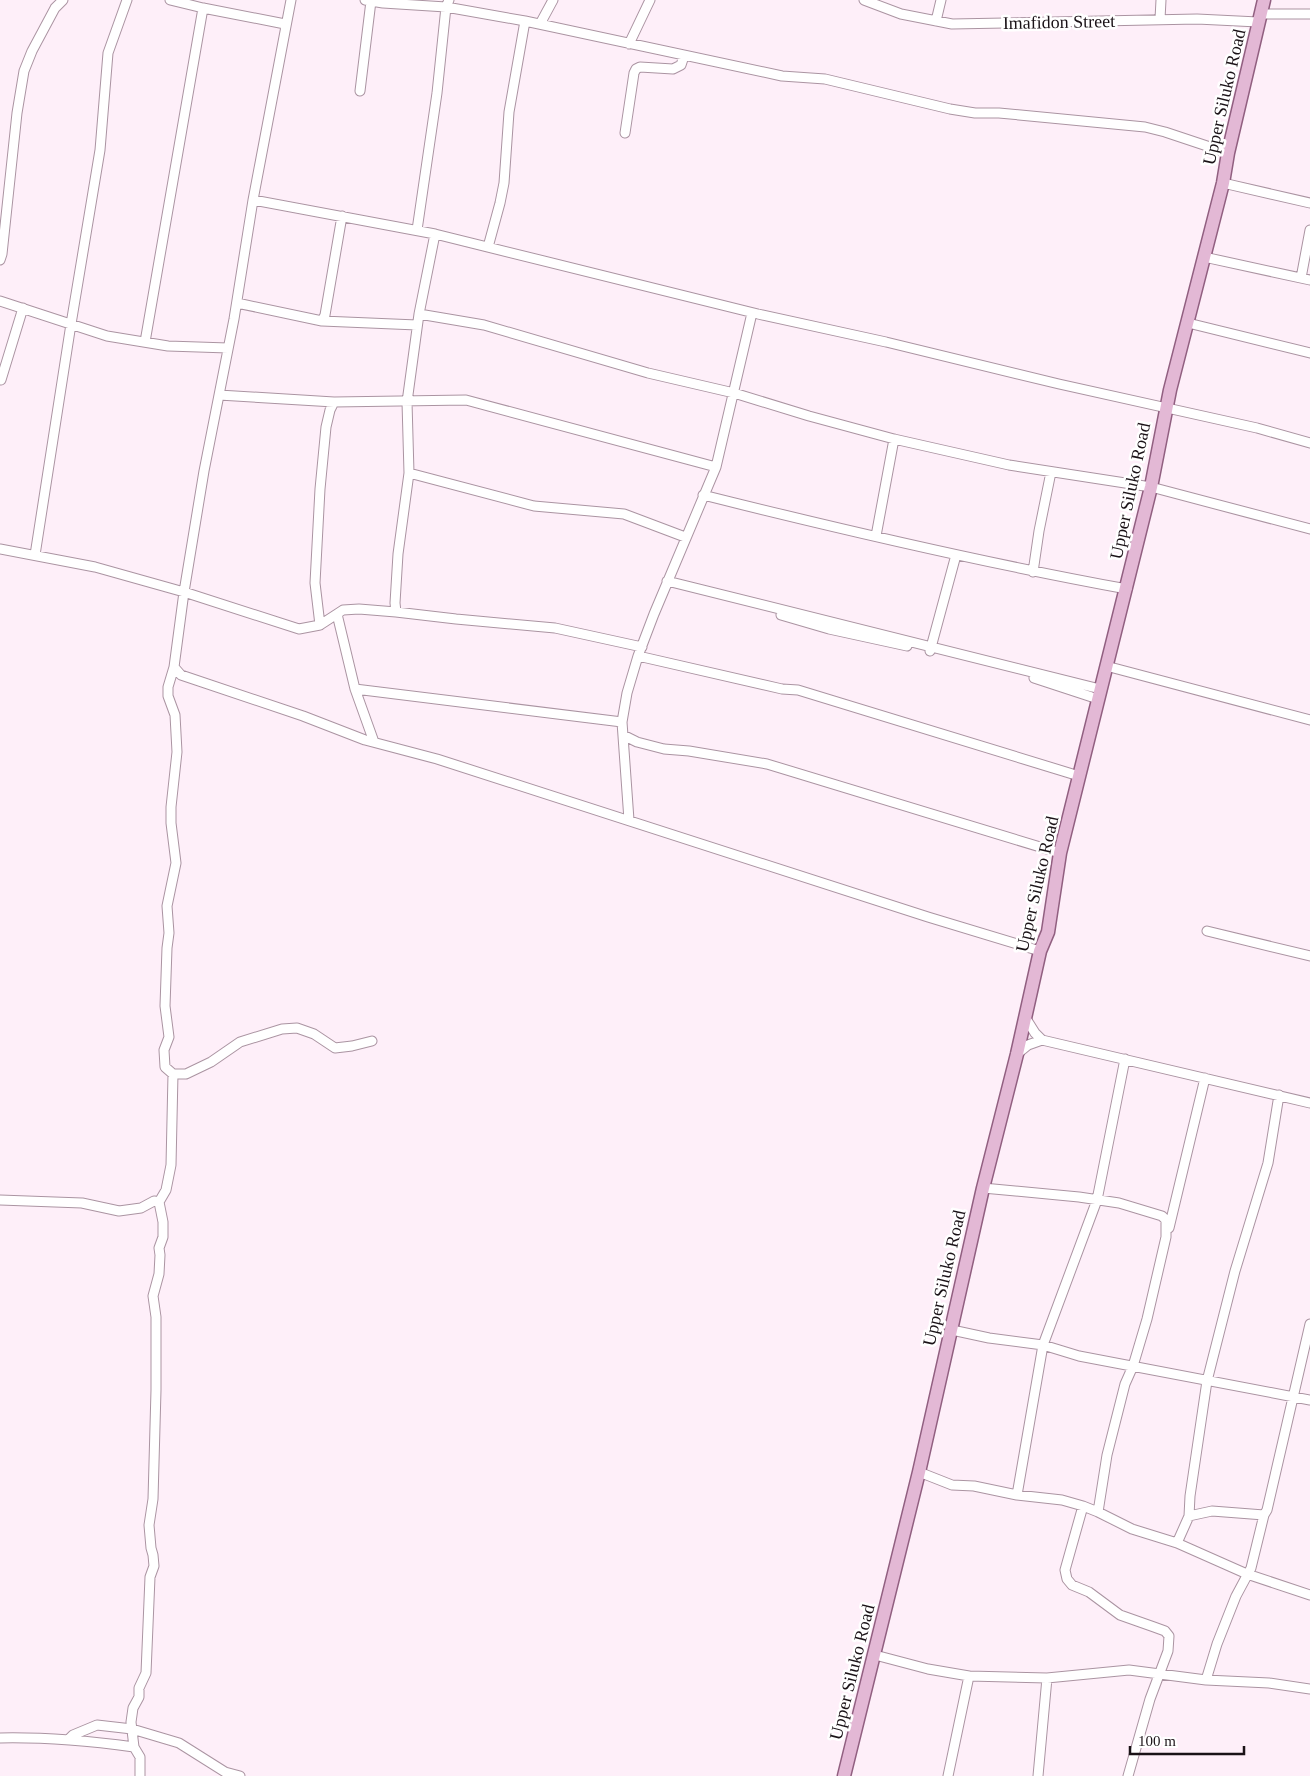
<svg xmlns="http://www.w3.org/2000/svg" width="1310" height="1776" viewBox="0 0 1310 1776" font-family="Georgia,serif">
	<style>
		.lines { fill: none; stroke-linecap: round; stroke-linejoin: round }
		.minor-casing { stroke: #ab94a2; stroke-width: 11 }
		.primary-casing { stroke: #915f80; stroke-width: 15 }
		.minor { stroke: #fff; stroke-width: 9 }
		.primary { stroke: #e3b8d5; stroke-width: 12 }
		.labels { text-anchor: middle; dominant-baseline: central; stroke-width: 5; stroke-linejoin: round; paint-order: stroke }
		.street-label { font-size: 18px; fill: #1a1217; stroke: #fff }
	</style>
	<rect width="100%" height="100%" fill="#feeff9"/>
	<g class="lines">
		<g class="minor-casing">
			<path id="minor" d="M170 0 203 8 285 24
				M291 0 253 200 234 319 204 471 184 592 174 667 181 675 303 716 365 740 437 759 928 917 1040 951
				M365 0 383 3 446 7 525 21 782 76 825 79 950 109 975 113H999L1145 127 1165 132 1228 153
				M864 0 901 14 952 24 1197 19 1258 22
				M1260 14H1310
				M1160 19 1161 0
				M936 21 941 0
				M540 24 553 0
				M629 44 650 0
				M360 91 371 1
				M625 133 634 73 636 69 640 67 673 69 681 65 684 56
				M1223 183 1310 203
				M253 200 435 234 758 314 886 342 1059 384 1257 428 1310 443
				M417 230 437 93 446 7 449 0
				M435 234 419 314 407 402 409 473 398 554 395 603 396 612 456 619 555 628 642 647
				M488 247 500 203 504 183 509 112 525 21
				M1204 257 1310 280
				M0 260 2 254 17 113 24 71 32 51 55 8 63 0
				M1301 278 1310 230
				M0 301 107 336 168 346 228 348
				M237 303 322 321 417 325
				M419 314 484 325 648 373 734 393 809 416 894 439 1009 465 1151 487 1310 529
				M322 321 325 315 342 216
				M1188 323 1310 353
				M145 342 203 8
				M1 380 23 308
				M219 395 334 402
				M409 473 534 506 624 514 685 537
				M703 495C843 530 984 563 1127 589
				M876 536 894 439
				M0 549 95 567 184 592 299 629 320 625 343 610 359 609 396 612
				M35 555 71 324 100 150 108 53 127 0
				M1033 572 1039 531 1051 472
				M667 581 1100 689
				M337 614 355 689 374 742
				M781 615 829 629 907 646
				M320 625 315 583 320 489 326 427 330 410 334 402 466 400 716 467
				M930 651 956 555
				M638 656 782 689 798 690 1079 776
				M1106 666 1310 720
				M174 667 168 687V696L175 715 177 752 171 807V823L176 863 167 906 169 933 167 948 165 1006 169 1037 164 1050 165 1067 173 1074H186L211 1062 240 1042 282 1029 297 1028 314 1034 335 1048 352 1046 372 1041
				M1034 678 1098 699
				M355 689 622 722 629 820
				M622 722 627 693 638 656 654 614 716 467 752 313
				M623 735 637 742 664 749 689 751 767 764 1060 853
				M1207 931 1310 956
				M1025 1017 1035 1033 1042 1040 1310 1103
				M1017 1054 1028 1045 1042 1040
				M983 1188 1079 1197 1119 1203 1162 1216 1166 1220V1237L1147 1319 1133 1366 1125 1384 1107 1455 1098 1512
				M0 1200 82 1203 119 1211 141 1208 154 1201 159 1202 163 1222V1237L159 1248 160 1255 159 1274 153 1296 156 1317V1390L153 1499 149 1525 151 1548 153 1555 154 1566 150 1577 146 1673 139 1688V1697L133 1708 131 1722 134 1747
				M159 1202 166 1190 171 1165 173 1074
				M1169 1228 1205 1078
				M952 1330 989 1338 1043 1345 1079 1356 1310 1400
				M919 1472 952 1485 974 1486 1017 1495 1062 1500 1083 1506 1098 1512 1132 1529 1177 1543 1247 1574 1310 1595
				M1017 1495 1043 1345 1097 1200 1125 1059
				M1083 1506 1065 1570 1067 1579 1072 1585 1089 1592 1120 1615 1154 1627 1165 1631 1169 1636 1168 1651 1150 1699 1128 1776
				M1189 1516 1190 1496 1207 1381 1235 1271 1268 1163 1279 1095
				M1177 1543 1189 1516 1212 1511 1264 1515 1267 1510 1310 1324
				M875 1655 928 1669 969 1676 1047 1678 1129 1670 1206 1680 1269 1683 1310 1689
				M1206 1680 1217 1644 1236 1596 1251 1568 1264 1515
				M0 1738C45 1737 89 1741 134 1747L140 1757V1776
				M68 1740 73 1735 97 1725 132 1729 179 1743 225 1772 240 1776
				M948 1776 969 1676
				M1038 1776 1047 1678"/>
		</g>
		<g class="primary-casing">
			<path id="primary" d="M844 1776 919 1472 983 1188 1017 1054 1040 951 1048 932 1060 853 1151 487 1170 390 1223 183 1228 153 1264 0"/>
		</g>
		<use href="#minor" class="minor"/>
		<use href="#primary" class="primary"/>
	</g>
	<g class="labels">
		<g class="street-label">
			<text transform="translate(1059 22) rotate(-1)">Imafidon Street</text>
			<text transform="translate(1224 97) rotate(-77)">Upper Siluko Road</text>
			<text transform="translate(1130 491) rotate(-78)">Upper Siluko Road</text>
			<text transform="translate(1037 884) rotate(-77)">Upper Siluko Road</text>
			<text transform="translate(944 1278) rotate(-77)">Upper Siluko Road</text>
			<text transform="translate(852 1672) rotate(-76)">Upper Siluko Road</text>
		</g>
	</g>
	<path d="M1130 1746v8h114v-8" fill="none" stroke="#1a1217" stroke-width="2.5"/>
	<text x="1138" y="1746" font-size="15" fill="#1a1217" stroke="#ffffff" stroke-width="4" paint-order="stroke">100 m</text>
</svg>
